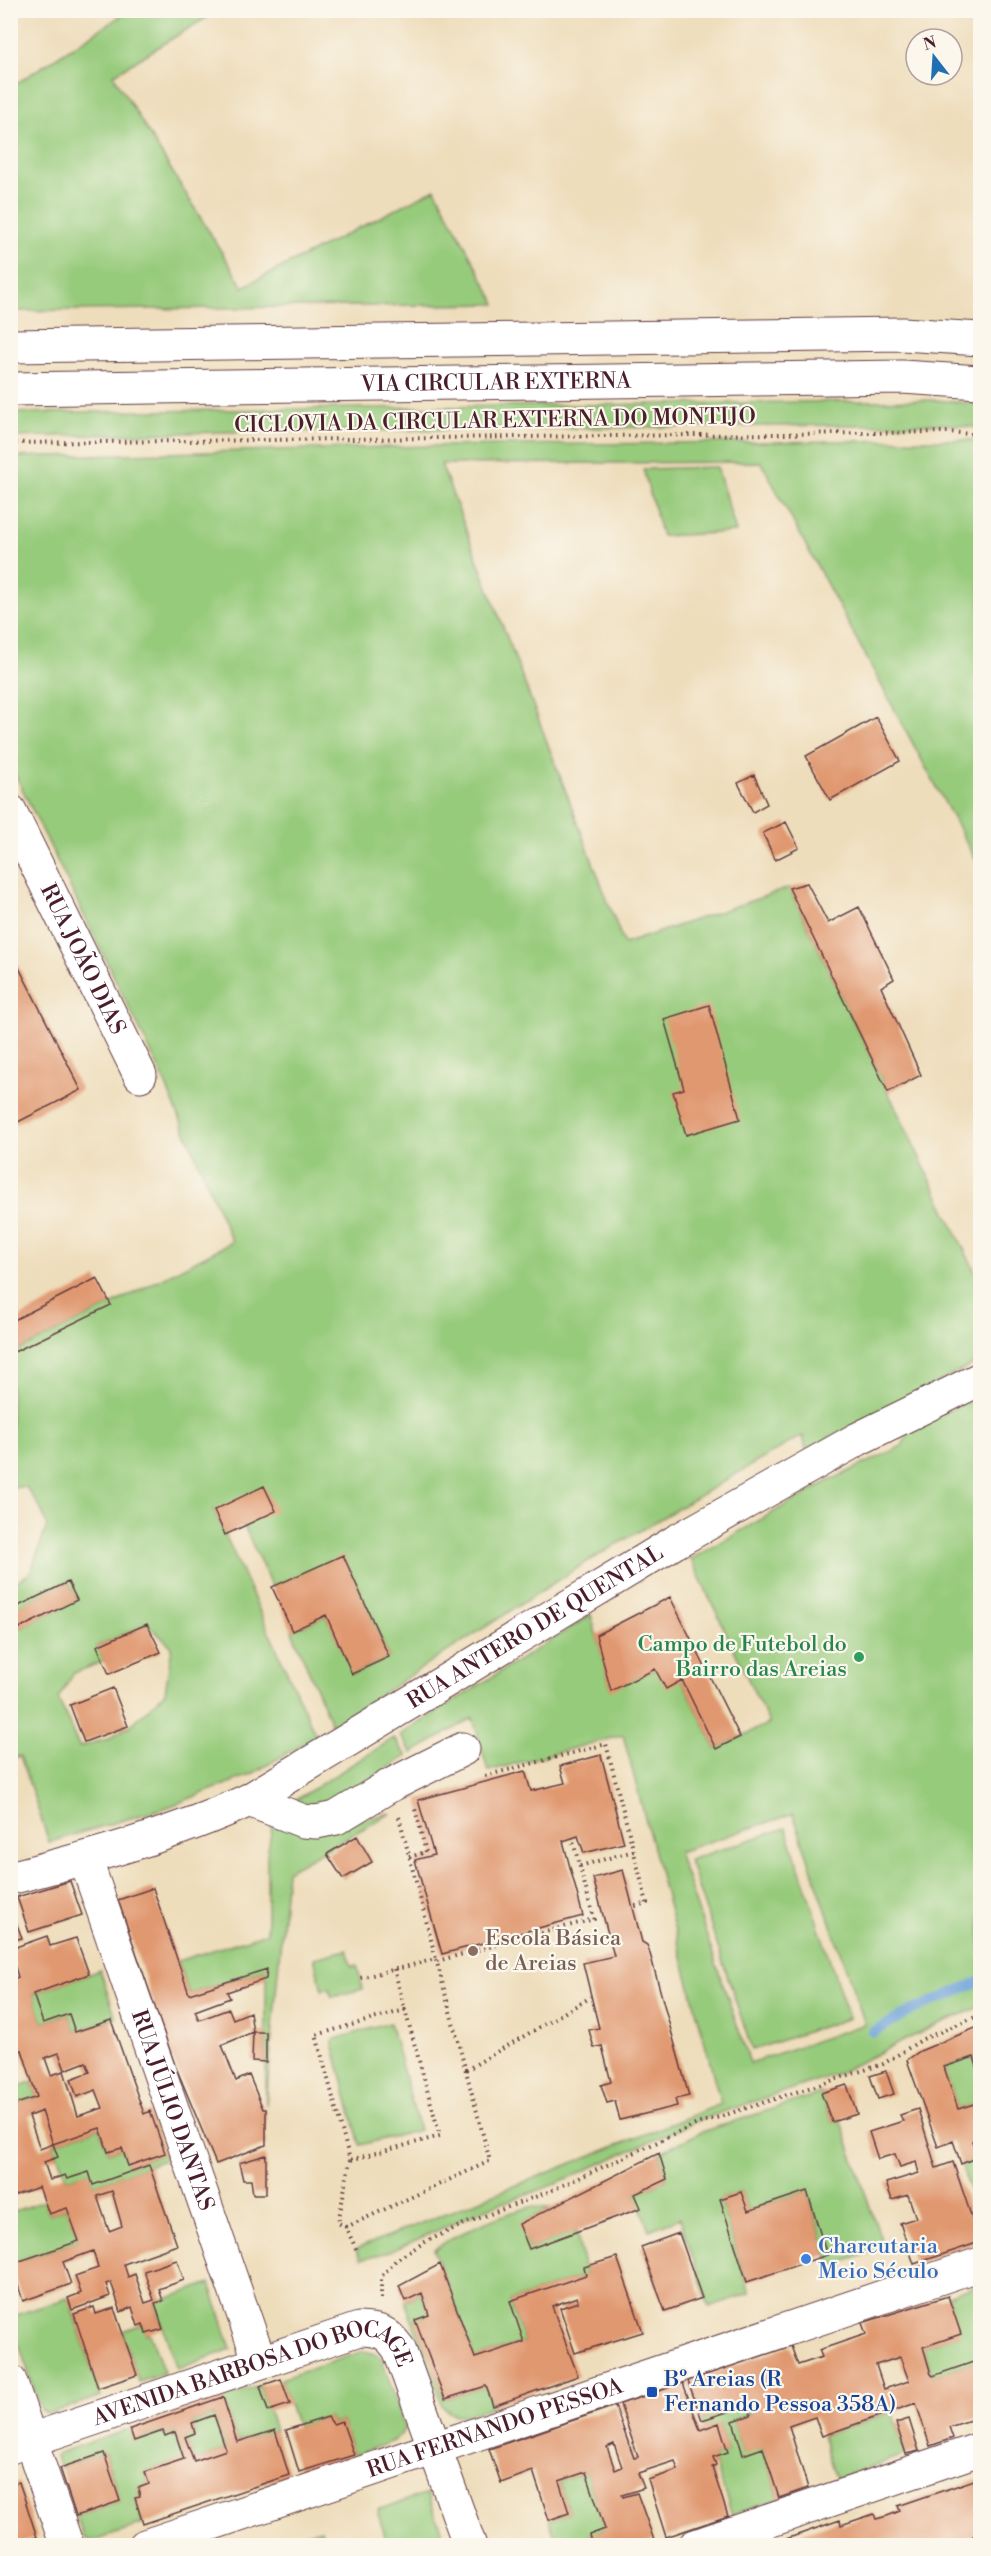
<svg xmlns="http://www.w3.org/2000/svg" width="991" height="2556" viewBox="0 0 991 2556" font-family="'Libre Bodoni',serif">
	<style>
		.green { fill: #97cb7b; stroke: #707553; stroke-width: 1.5; fill-rule: evenodd }
		.lines { fill: none; stroke-linecap: round; stroke-linejoin: round }
		.stream { stroke: #6da1d9; stroke-width: 10 }
		.building { fill: #e0986f; fill-rule: evenodd }
		.minor-casing { stroke: #633c41; stroke-width: 35 }
		.major-casing { stroke: #633c41; stroke-width: 35 }
		.path { stroke: #633c41; stroke-width: 4; stroke-dasharray: 1.5 4.5; stroke-linecap: butt }
		.minor { stroke: #fff; stroke-width: 33 }
		.major { stroke: #fff; stroke-width: 33 }
		.leisure-dot { fill: #2e9e5b; stroke: #fbf7ec; stroke-width: 2 }
		.education-dot { fill: #8d6e63; stroke: #fbf7ec; stroke-width: 2 }
		.shop-dot { fill: #3f7fe0; stroke: #fbf7ec; stroke-width: 2 }
		.transit-dot { fill: #1a4fb4; stroke: #fbf7ec; stroke-width: 2 }
		.labels { text-anchor: middle; dominant-baseline: central; stroke-width: 4.5; stroke-linejoin: round; paint-order: stroke }
		.street-label { font-size: 22px; fill: #4a1f2b; stroke: #fbf7ec }
		.leisure-label { font-size: 22px; fill: #27864d; stroke: #fbf7ec; text-anchor: end }
		.education-label { font-size: 22px; fill: #785e54; stroke: #fbf7ec; text-anchor: start }
		.shop-label { font-size: 22px; fill: #366cbe; stroke: #fbf7ec; text-anchor: start }
		.transit-label { font-size: 22px; fill: #164399; stroke: #fbf7ec; text-anchor: start }
	</style>
	<rect width="100%" height="100%" fill="#fbf7ec"/>
	<filter id="ink" filterUnits="userSpaceOnUse"><feTurbulence type="fractalNoise" baseFrequency=".0167" numOctaves="2"/><feDisplacementMap in="SourceGraphic" scale="12" xChannelSelector="R" yChannelSelector="G"/><feConvolveMatrix kernelMatrix="1 2 1 2 8 2 1 2 1" color-interpolation-filters="sRGB"/></filter>
	<filter id="wash" filterUnits="userSpaceOnUse"><feTurbulence type="fractalNoise" baseFrequency=".008" numOctaves="4" result="noise"/><feDisplacementMap in="SourceGraphic" scale="24" xChannelSelector="R" yChannelSelector="G"/><feGaussianBlur stdDeviation="1.35" result="paint"/><feColorMatrix in="noise" values="0 0 0 0 0 0 0 0 0 0 0 0 0 0 0 0 0 1.4 0 .05"/><feComposite in="paint" operator="in"/></filter>
	<g filter="url(#wash)">
		<rect width="100%" height="100%" fill="#edb"/>
		<path class="green" d="M130 10 217 11 113 75 243 287 435 189 496 304 11 311V87Z
			M936 400 980 404V428L942 424 227 432 10 437 11 413Z
			M925 440H980V868L761 462 441 464 624 944 789 888 980 1282V1361L806 1450 803 1436 789 1443 580 1566 332 1726 292 1631 326 1615 353 1674 389 1657 343 1556 272 1587 244 1526 214 1510 316 1736 252 1774 168 1807 49 1842 20 1756 11 1759V1633L77 1599 68 1582 11 1610V1585L30 1573 47 1526 41 1509 26 1487H11V1354L111 1305 232 1242 159 1069 11 766 10 457 434 446ZM147 1624 172 1647 165 1693 131 1725 108 1739 79 1747 58 1698 74 1673 104 1661 97 1646Z
			M717 467 736 532 662 536 643 469Z
			M980 1394V2007L936 2025 836 2074 702 2119 545 2188 487 2208 389 2252 361 2259 356 2249 721 2104 623 1735 488 1771 473 1718 412 1753 400 1735 591 1615 611 1690 655 1669 682 1680 716 1749 769 1723 691 1559 827 1482 902 1446 910 1430ZM793 1814 865 2024 750 2063 678 1852Z
			M394 1738 407 1756 322 1810 291 1803Z
			M391 1813 287 1871 266 2105V1969L189 1994 178 1961 267 1933V1855L274 1816 337 1826Z
			M786 1828 849 2018 752 2050 689 1860Z
			M347 1950 352 1967 357 1965 363 1989 332 1997 329 1988 322 1990 314 1958Z
			M100 1970 116 2018 75 2032 69 2014 43 2023 33 1994Z
			M390 2023 419 2130 360 2145 332 2040Z
			M974 2057 980 2077V2114L977 2103 958 2109 944 2067Z
			M10 2069 16 2087 32 2082 37 2097 11 2106Z
			M821 2093 832 2122 840 2119 884 2248 831 2266 807 2191 748 2211 741 2192 720 2199 750 2293 709 2307 680 2218 649 2230 635 2194 667 2179 659 2153 699 2133Z
			M100 2128 108 2152 122 2148 128 2166 165 2153 167 2159 93 2185 88 2172 67 2179 53 2144Z
			M980 2138V2220L961 2164 978 2157 972 2141Z
			M44 2201 49 2214 67 2208 79 2241 11 2264V2212Z
			M532 2207 550 2208 520 2224 529 2249 576 2231 586 2275 510 2301 524 2342 475 2358 434 2249C465 2230 496 2215 532 2207Z
			M210 2283 231 2349 177 2369 155 2303Z
			M980 2284V2365L978 2360 933 2376 923 2347 960 2334 948 2296Z
			M422 2293 429 2315 415 2320 445 2399 486 2386 493 2406C475 2412 455 2424 442 2405L405 2301Z
			M68 2298 101 2396 48 2414 41 2410 10 2317Z
			M143 2324 146 2334 150 2333 164 2373 139 2382 122 2331Z
			M364 2351 377 2354 382 2360 404 2424V2429L400 2436 394 2441 354 2455 342 2421 333 2424 328 2417 297 2427 281 2379Z
			M260 2386 275 2430 237 2442 223 2397Z
			M749 2405 751 2414 733 2421 743 2454 763 2448 779 2498 732 2515 713 2457 728 2452 719 2424 704 2429 702 2420Z
			M892 2412 906 2454 836 2479 822 2436Z
			M214 2415 226 2450 194 2461 185 2437 195 2433 192 2423Z
			M130 2429 134 2441 163 2431 166 2436 175 2432 184 2459 145 2472 149 2484 138 2488 140 2497 135 2499 143 2524 91 2541 84 2538 76 2516 120 2501 105 2453 60 2468 56 2456 58 2453Z
			M586 2472 605 2529 589 2535 592 2545H558L549 2520 569 2513 559 2481Z
			M428 2493 446 2545H388L377 2510Z
			M321 2529 326 2545H270Z"/>
		<g class="lines">
			<path class="stream" d="M873 2032 913 2010 980 1981"/>
		</g>
		<g id="blocks">
			<path class="building" d="M876 717 900 761 830 800 806 756Z
				M754 775 767 804 753 812 738 783Z
				M786 822 799 848 775 860 763 833Z
				M807 883 828 923 859 907 894 979 881 987 921 1075 888 1092 789 888Z
				M10 950 81 1090 10 1126Z
				M709 1005 740 1119 686 1135 673 1092 684 1089 664 1019Z
				M97 1278 111 1305 10 1354V1322Z
				M264 1486 276 1511 225 1535 214 1510Z
				M343 1555 389 1657 352 1674 326 1615 292 1631 272 1587Z
				M68 1582 77 1600 10 1633V1610Z
				M670 1597 740 1737 716 1749 682 1680 666 1689 655 1669 611 1691 596 1635Z
				M147 1624 161 1652 109 1674 97 1646Z
				M113 1688 128 1726 84 1742 70 1705Z
				M601 1755 624 1843 584 1853 578 1836 563 1841 583 1916 442 1954 415 1860 434 1855 418 1800 525 1771 531 1791 565 1783 560 1766Z
				M357 1836 372 1862 343 1879 327 1854Z
				M623 1870 642 1942 647 1945 649 1950 689 2096 675 2099 677 2106 620 2120 615 2101 607 2103 601 2085 611 2082 602 2046 594 2048 589 2030 599 2028 583 1963 614 1956 593 1878Z
				M70 1881 82 1915 29 1932 17 1897Z
				M153 1888 189 1994 267 1969 266 1979 227 1992 230 1998 195 2011 199 2020 229 2009 233 2019 250 2012 253 2032 222 2045 236 2081 249 2075 263 2109H266V2145L216 2164 175 2065 118 1900Z
				M10 1906 22 1938 10 1941Z
				M47 1936 50 1946 76 1938 89 1974 33 1994 43 2023 69 2014 75 2032 111 2020 144 2114 150 2111 165 2153 128 2166 122 2148 108 2152 100 2128 53 2144 42 2111 29 2116 40 2149 53 2144 58 2157 44 2162 50 2180 65 2175 67 2179 89 2172 93 2185 149 2165 177 2245 124 2264 128 2277 135 2274 145 2303 154 2300 144 2271 177 2260 184 2280 159 2289 163 2301 155 2303 163 2329 146 2334 143 2324 138 2326 132 2307 121 2312 111 2282 106 2284 110 2296 72 2310 68 2298 81 2293 75 2276 98 2268 93 2251 63 2262 71 2284 23 2301 11 2264 79 2241 67 2208 49 2214 39 2187 10 2197V2106L37 2097 22 2050 10 2053V1980L18 1977 10 1949ZM59 2053 65 2070 86 2062 90 2072 71 2079 77 2097 96 2090 103 2108 78 2116 64 2071 51 2075 45 2058ZM112 2191 122 2226 109 2231 97 2196Z
				M980 2026V2076L974 2057 944 2067 958 2109 977 2103 980 2114V2123L978 2124 980 2138 972 2141 978 2157 961 2164 953 2141 938 2147 907 2060 920 2051Z
				M253 2032H266V2062L252 2061Z
				M886 2071 894 2094 878 2099 870 2076Z
				M847 2085 857 2114 832 2122 821 2093Z
				M918 2109 936 2168 953 2162 980 2242 914 2264 900 2223 916 2218 908 2195 892 2200 886 2183 919 2173 916 2162 900 2167 895 2154 878 2159 869 2132 903 2121 900 2115Z
				M659 2153 667 2179 635 2194 641 2208 529 2249 519 2224Z
				M266 2155V2194H253L251 2180H243L239 2163Z
				M807 2191 827 2255 747 2282 720 2199 741 2192 748 2211Z
				M679 2233 702 2298 665 2311 641 2247Z
				M617 2257 643 2332 575 2353 560 2308 578 2302 577 2297 552 2306 578 2376 493 2406 486 2386 445 2399 415 2320 429 2315 422 2293 405 2301 399 2286 440 2264 475 2358 524 2342 510 2301 586 2275 584 2267Z
				M948 2296 961 2334 923 2347 931 2374 933 2376 979 2360 980 2365V2417L949 2427 953 2438 930 2446 916 2403 822 2436 815 2417 789 2426 808 2488 779 2498 763 2448 743 2455 733 2421 751 2415 749 2405 702 2420 688 2381 791 2346 798 2365 822 2357 819 2350 866 2334 862 2323ZM900 2357 909 2381 884 2389 876 2365Z
				M94 2307 96 2314 114 2308 137 2375 98 2388 74 2314Z
				M281 2379 290 2404 268 2411 260 2386Z
				M683 2383 700 2430 719 2423 728 2452 713 2457 716 2465 712 2467 728 2516 666 2537 648 2480 678 2470 675 2461 638 2473 644 2488 622 2495 623 2497 637 2493 654 2540 637 2546H592L589 2535 605 2529 586 2472 559 2481 569 2513 549 2520 533 2471 501 2483 489 2449 615 2406 634 2458 638 2457 620 2404ZM614 2444 622 2467 615 2470 607 2447Z
				M223 2397 237 2442 275 2430 289 2475 143 2524 135 2498 140 2497 138 2488 149 2484 145 2472 184 2459 175 2432 165 2436 163 2431 134 2441 130 2429ZM214 2415 226 2450 194 2461 185 2437 195 2433 192 2423Z
				M328 2417 333 2424 342 2421 354 2455 299 2472 286 2430Z
				M909 2419 919 2451 906 2454 896 2423Z
				M104 2453 120 2501 76 2516 60 2468Z
				M980 2478V2534L973 2536 977 2546H766L840 2520 841 2525 874 2514 876 2519 887 2516 900 2511 898 2506Z
				M19 2482 37 2537 10 2546V2485Z"/>
		</g>
	</g>
	<g filter="url(#ink)">
		<use href="#blocks" fill-opacity="0" stroke="#633c41" stroke-width="1.5"/>
		<g class="lines">
			<g class="minor-casing">
				<g id="minor">
					<path id="s1" d="M10 811 140 1075"/>
					<path d="M249 1800 303 1821 316 1822 336 1818 389 1786 463 1749"/>
					<path id="s2" d="M85 1858 260 2362"/>
					<path id="s3" d="M10 1878C91 1857 173 1835 249 1800L675 1542 858 1439 980 1379"/>
					<path d="M10 2381 67 2546"/>
					<path id="s4" d="M10 2447 359 2329C381 2330 386 2331 399 2349L470 2546"/>
					<path id="s5" d="M145 2546 980 2264"/>
					<path d="M695 2546 980 2449"/>
				</g>
			</g>
			<g class="major-casing">
				<g id="major">
					<path d="M10 346 903 334 980 339"/>
					<path id="s6" d="M10 389 902 377 980 382"/>
				</g>
			</g>
			<path class="path" d="M10 443 949 432 980 435
				M485 1776 606 1744 647 1903 632 1907
				M399 1817 436 1959
				M409 1857 426 1852 415 1809
				M580 1866 634 1851
				M437 1961 594 1919 572 1838
				M394 1969 405 2010
				M466 2070 591 1997
				M346 2227 338 2223 350 2160 316 2035 405 2010 440 2136 350 2160
				M356 2249 346 2227 490 2161 436 1959 360 1978
				M381 2299V2277L396 2260 423 2243 466 2223 548 2192 697 2124 883 2064 923 2039 980 2015"/>
			<use href="#minor" class="minor"/>
			<use href="#major" class="major"/>
		</g>
	</g>
	<circle class="leisure-dot" cx="859" cy="1657" r="6"/>
	<circle class="education-dot" cx="473" cy="1951" r="6"/>
	<circle class="shop-dot" cx="806" cy="2259" r="6"/>
	<rect class="transit-dot" x="646" y="2386" width="12" height="12" rx="3"/>
	<g class="labels">
		<g class="street-label">
			<text stroke="none"><textPath href="#s6" startOffset="486">VIA CIRCULAR EXTERNA</textPath></text>
			<text transform="translate(495 421) rotate(-1)">CICLOVIA DA CIRCULAR EXTERNA DO MONTIJO</text>
			<text stroke="none"><textPath href="#s1" startOffset="165">RUA JOÃO DIAS</textPath></text>
			<text stroke="none"><textPath href="#s3" startOffset="586">RUA ANTERO DE QUENTAL</textPath></text>
			<text stroke="none"><textPath href="#s2" startOffset="267">RUA JÚLIO DANTAS</textPath></text>
			<text stroke="none"><textPath href="#s4" startOffset="261">AVENIDA BARBOSA DO BOCAGE</textPath></text>
			<text stroke="none"><textPath href="#s5" startOffset="369">RUA FERNANDO PESSOA</textPath></text>
		</g>
		<g class="leisure-label">
			<text x="847" y="1644">Campo de Futebol do<tspan x="847" dy="25">Bairro das Areias</tspan></text>
		</g>
		<g class="education-label">
			<text x="485" y="1938">Escola Básica<tspan x="485" dy="25">de Areias</tspan></text>
		</g>
		<g class="shop-label">
			<text x="818" y="2246">Charcutaria<tspan x="818" dy="25">Meio Século</tspan></text>
		</g>
		<g class="transit-label">
			<text x="664" y="2379">Bº Areias (R<tspan x="664" dy="25">Fernando Pessoa 358A)</tspan></text>
		</g>
	</g>
	<rect width="991" height="2556" fill="none" stroke="#fbf7ec" stroke-width="36"/>
	<g transform="translate(934 57) rotate(343)"><circle r="28" fill="#fbf7ec" stroke="#b4a19f" stroke-width="1.5"/>
	<path d="M0-4.5L10 22L0 15L-10 22Z" fill="#1f6fb2"/>
	<text y="-9" font-size="16" font-weight="bold" text-anchor="middle" fill="#4a1f2b">N</text>
	</g>
</svg>
